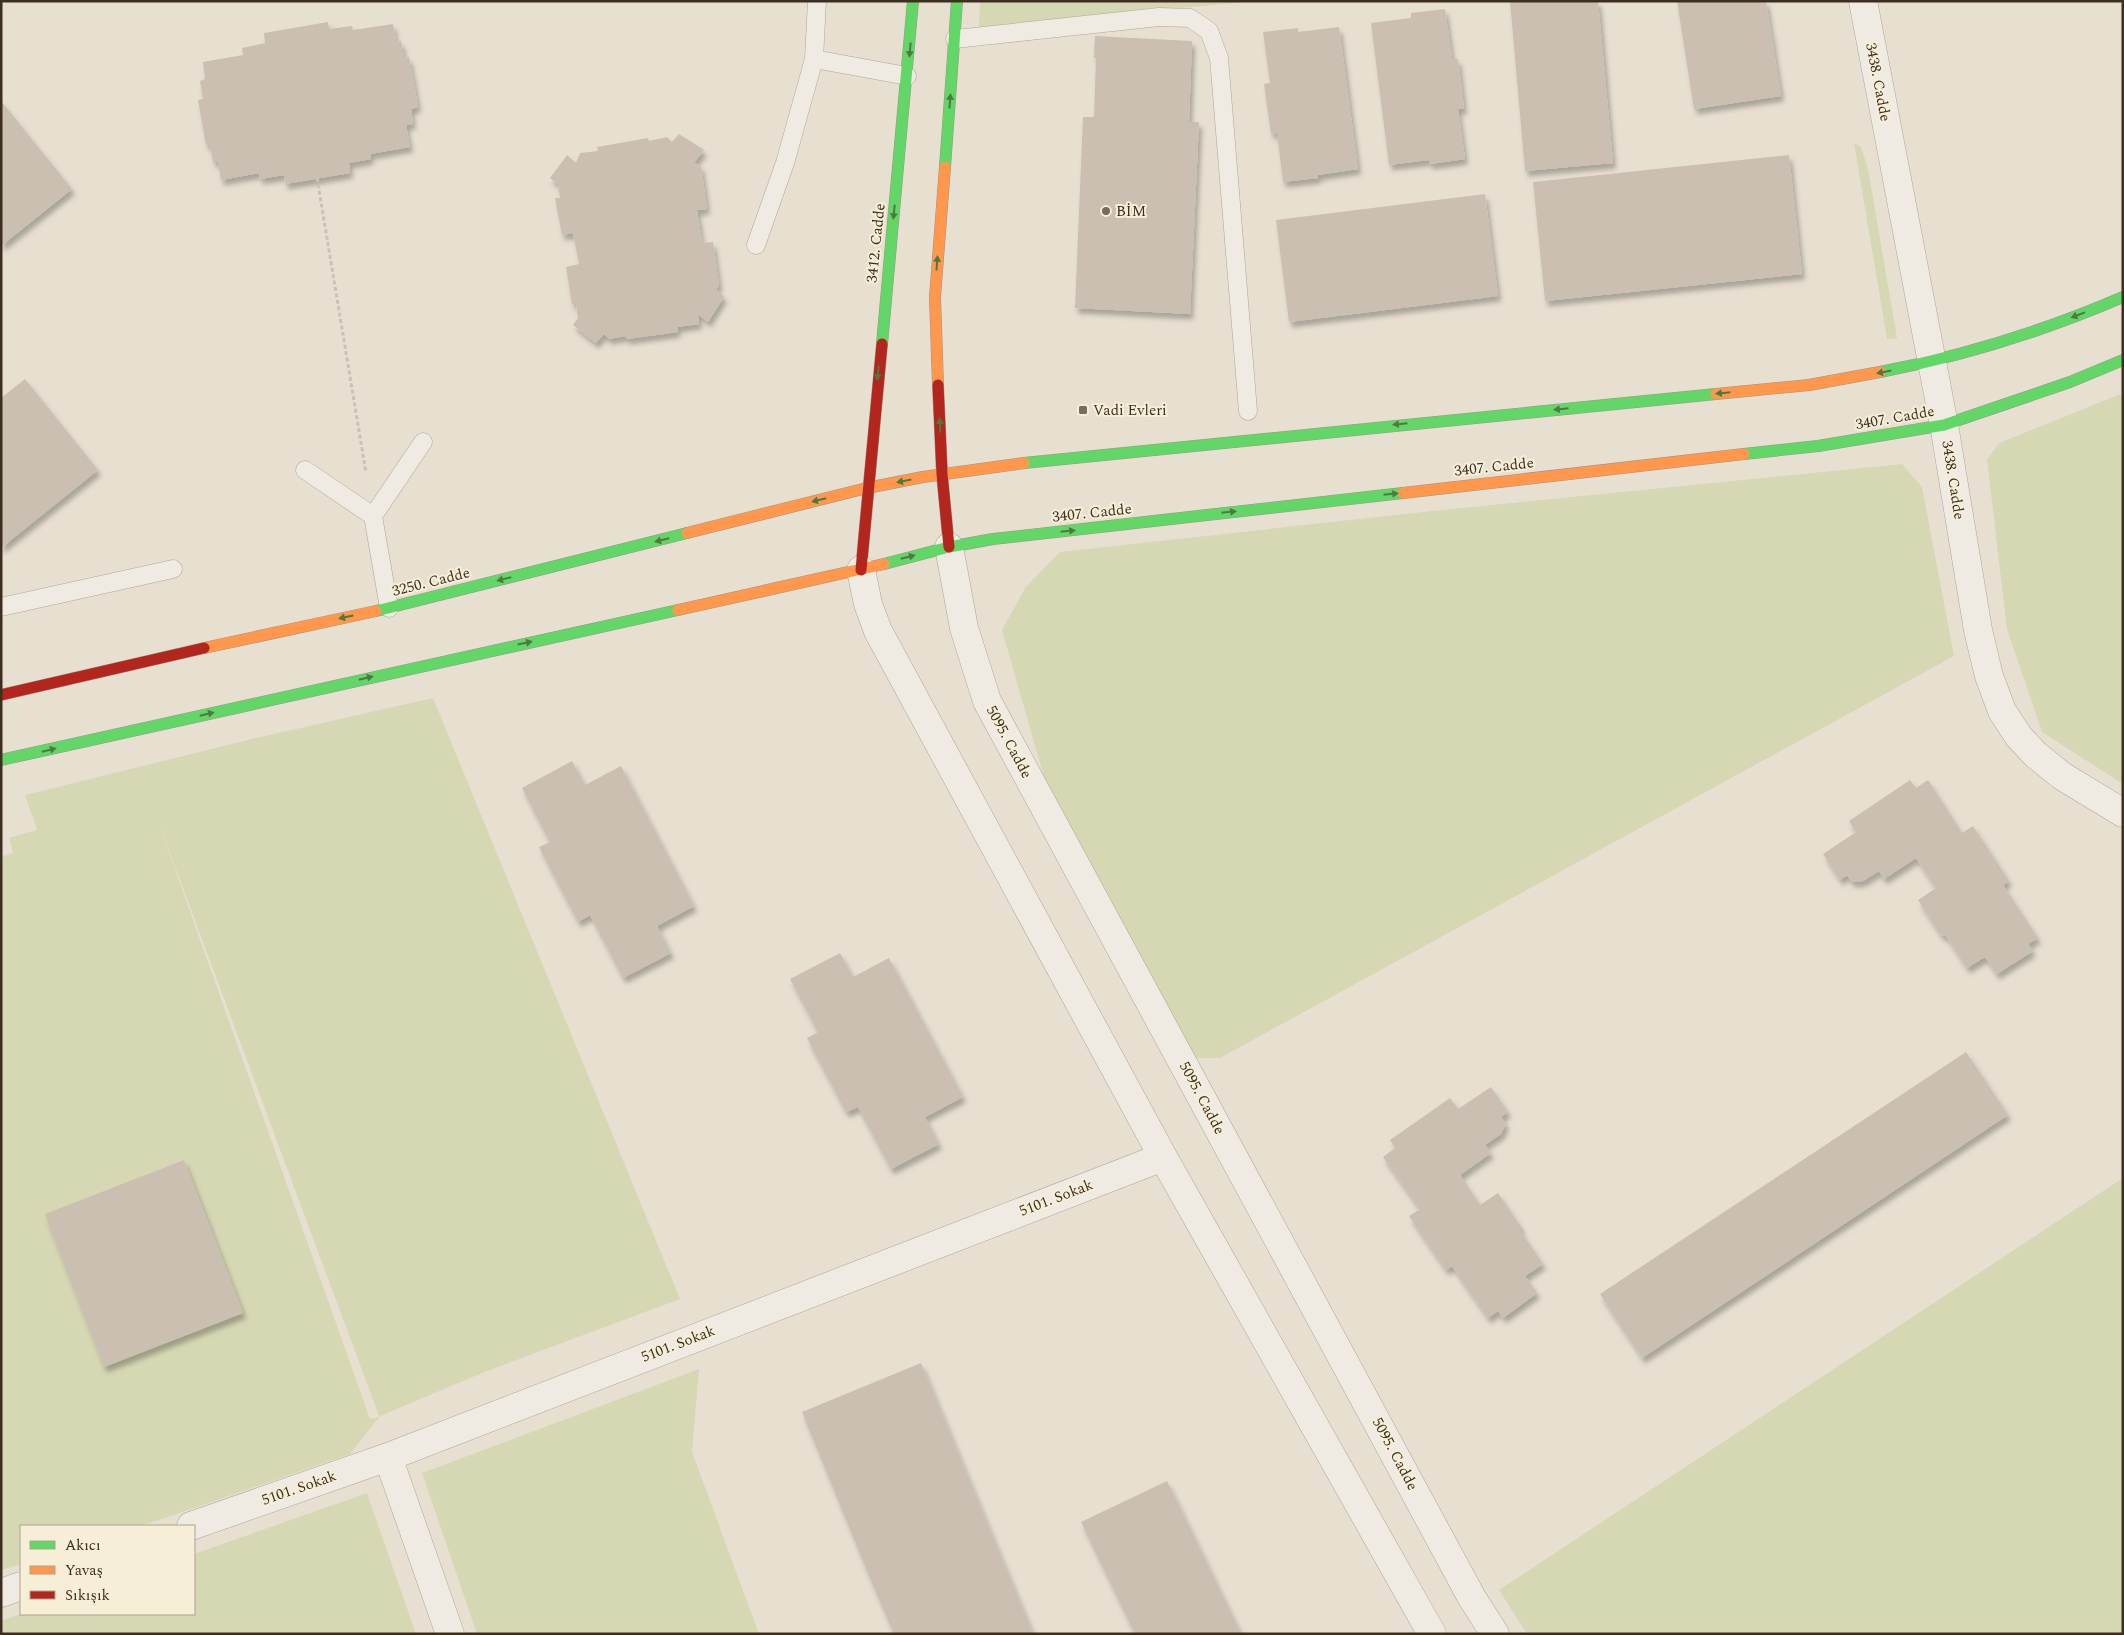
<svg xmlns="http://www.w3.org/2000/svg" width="2124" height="1635" viewBox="0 0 2124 1635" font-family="Spectral,serif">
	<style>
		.green { fill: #d6d7b3; fill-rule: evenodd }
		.building { fill: #cbbfb2; filter: url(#shadow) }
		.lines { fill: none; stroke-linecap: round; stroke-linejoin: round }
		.lane-casing { stroke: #ada599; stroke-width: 19 }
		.street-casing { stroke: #ada599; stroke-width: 29 }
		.fast-casing { stroke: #9c958a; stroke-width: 12 }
		.slow-casing { stroke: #9c958a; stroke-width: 12 }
		.jam-casing { stroke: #9c958a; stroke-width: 12 }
		.path { stroke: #c8c2b9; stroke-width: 3; stroke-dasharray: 4 2.5; stroke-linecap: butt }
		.lane { stroke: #efebe3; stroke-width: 18 }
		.street { stroke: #efebe3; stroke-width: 28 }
		.fast { stroke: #63d668; stroke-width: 11 }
		.slow { stroke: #ff974d; stroke-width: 11 }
		.jam { stroke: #b3261e; stroke-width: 11 }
		.oneway { fill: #4e7a40 }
		.poi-dot { fill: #786c5e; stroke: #f7eed8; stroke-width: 2 }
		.labels { text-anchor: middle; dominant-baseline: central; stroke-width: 4; stroke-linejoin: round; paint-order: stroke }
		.street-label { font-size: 15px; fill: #3d2e20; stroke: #f7eed8 }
		.poi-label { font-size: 15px; fill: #3d2e20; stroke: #f7eed8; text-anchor: start }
	</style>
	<defs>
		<filter id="shadow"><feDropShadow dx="3" dy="5.5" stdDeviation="2.5" flood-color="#0004"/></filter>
	</defs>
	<rect width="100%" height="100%" fill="#e7e0d1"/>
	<path class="green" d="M980 1H1256L979 27Z
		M1854 143 1861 147 1868 169 1897 338 1887 339Z
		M2123 393V784L2042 732 2007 629 1987 460 1999 443Z
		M1902 464 1922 487 1954 656 1220 1058H1190L1060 833 1002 630 1025 588 1060 552 1432 511Z
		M433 698 680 1299 482 1373 380 1416 350 1454 159 1520 140 1526H21V1564L1 1570V857L13 853 9 838 37 830 25 795 252 739ZM157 818 379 1416V1417L370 1419Z
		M2123 1178V1634H1527L1499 1590Z
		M699 1369 692 1452 759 1634H477L422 1473Z
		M367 1493 416 1634H1V1621L21 1614H194V1554Z"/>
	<path class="building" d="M1510 1H1598L1613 163 1525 171Z
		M1677 1H1766L1781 96 1694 109Z
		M1445 9 1452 59H1458L1464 109H1458L1465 159 1430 164 1429 160 1389 165 1371 23 1411 18V13Z
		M328 22 329 29 352 26 353 30 393 24 396 42 401 41 404 58 409 57 418 107 411 109 413 124 406 125 410 147 370 154 371 159 349 163 350 173 285 184 284 175 260 179 259 173 221 180 218 162H213L210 145H206L198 100 203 99 200 81 205 79 203 62 243 55 242 48 265 43 264 33Z
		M1339 27 1358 169 1318 175V178L1283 182 1277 133 1271 134 1264 84 1270 83 1263 32 1298 28V32Z
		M1095 36 1192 41 1189 122H1199L1190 314 1075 308 1083 117H1094L1096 58H1094Z
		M1 101 72 189 1 246Z
		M679 134 704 150 694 163 701 166 707 209 697 210 702 243 713 242 719 285 716 289 724 297 708 322 698 314 699 324 677 327 678 332 627 339 626 336 609 339 604 334 596 343 573 325 578 318 576 304H572L566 267 579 264 573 233 562 235 555 198H560L558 184 550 178 567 155 576 163 580 153 598 151 597 147 648 138 649 141 667 137 672 142Z
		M1789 155 1802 274 1545 301 1533 182Z
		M1485 194 1498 296 1289 322 1276 220Z
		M25 379 98 470 1 548V398Z
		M572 761 585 785 621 766 694 906 657 926 671 953 623 978 590 915 578 922 539 847 550 842 522 788Z
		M1910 780 1916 788 1928 780 1962 833 1973 826 2009 881 2003 885 2038 938 2028 944 2033 951 1997 974 1985 957 1967 968 1946 936 1941 935 1918 900 1936 888 1916 858 1884 879 1879 871 1863 881 1852 882 1847 875 1840 880 1823 854 1856 832 1849 821Z
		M840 953 853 977 889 958 963 1097 925 1117 939 1144 891 1169 858 1107 846 1112 807 1038 818 1032 790 979Z
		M1966 1052 2008 1115 1642 1358 1600 1294Z
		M1491 1087 1508 1112 1501 1117 1506 1124 1501 1134 1485 1145 1491 1153 1460 1175 1480 1205 1498 1193 1521 1227V1232L1543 1264 1525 1276 1537 1293 1503 1318 1498 1311 1488 1318 1452 1266 1446 1270 1409 1216 1420 1209 1383 1157 1395 1148 1390 1140 1450 1098 1458 1109Z
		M184 1160 243 1313 104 1367 45 1214Z
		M921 1363 991 1533 1033 1634H894L872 1583 802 1412Z
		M1167 1481 1241 1634H1135L1081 1522Z"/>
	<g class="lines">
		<g class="lane-casing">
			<path id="lane" d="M955 39 1159 17 1190 18 1209 31 1219 58 1248 411
				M814 59 907 76
				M756 245 785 163 814 59 817 1
				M305 470 373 516
				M1 607 173 569
				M389 608 373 516 423 442"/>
		</g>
		<g class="street-casing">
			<path id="street" d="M1863 1 1944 425 1978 630 1989 676 2002 711 2019 737 2036 755 2062 776 2123 813
				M949 547 964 628 987 701 1472 1598 1495 1634
				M861 570 868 604 878 631 1163 1157 1432 1634
				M388 1457 450 1634
				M191 1526 388 1457 1163 1157
				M1 1593 21 1586"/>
		</g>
		<g class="fast-casing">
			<path id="fast" d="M945 167 957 1
				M882 344 913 1
				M1880 372C1964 356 2044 331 2123 297
				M1744 454 1818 446 1944 425 2070 382 2123 360
				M1024 463 1716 394
				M884 564 949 547 993 539 1403 493
				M376 611 687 533
				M1 760 678 610"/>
		</g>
		<g class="slow-casing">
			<path id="slow" d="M938 385 935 297 945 167
				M1716 394 1809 385 1880 372
				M1403 493 1744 454
				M687 533 867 488 923 477 1024 463
				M678 610 884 564
				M204 648 376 611"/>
		</g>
		<g class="jam-casing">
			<path id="jam" d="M938 385 942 474 949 547
				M861 570 882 344
				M1 695 204 648"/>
		</g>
		<path class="path" d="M317 178 366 473"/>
		<use href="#lane" class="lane"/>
		<use href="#street" class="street"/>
		<use href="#fast" class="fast"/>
		<use href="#slow" class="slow"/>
		<use href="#jam" class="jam"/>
	</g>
	<defs><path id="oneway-solid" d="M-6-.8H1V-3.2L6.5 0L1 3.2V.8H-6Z" transform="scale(1.25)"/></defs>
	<g class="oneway">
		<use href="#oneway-solid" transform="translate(910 50) rotate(95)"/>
		<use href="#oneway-solid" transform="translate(950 101) rotate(-86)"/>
		<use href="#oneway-solid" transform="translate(894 212) rotate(96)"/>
		<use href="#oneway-solid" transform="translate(937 263) rotate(-86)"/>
		<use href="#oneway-solid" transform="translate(2078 315) rotate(159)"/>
		<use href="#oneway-solid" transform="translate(1884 372) rotate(169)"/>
		<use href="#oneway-solid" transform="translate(878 373) rotate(96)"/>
		<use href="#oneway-solid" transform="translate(1723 393) rotate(174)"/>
		<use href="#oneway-solid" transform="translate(1561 409) rotate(174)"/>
		<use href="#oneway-solid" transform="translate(1400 424) rotate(174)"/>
		<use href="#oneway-solid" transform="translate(940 425) rotate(-93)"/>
		<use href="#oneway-solid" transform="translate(904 481) rotate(169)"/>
		<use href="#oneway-solid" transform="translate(1391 494) rotate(-6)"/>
		<use href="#oneway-solid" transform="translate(819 500) rotate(166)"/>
		<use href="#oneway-solid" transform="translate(1229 512) rotate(-6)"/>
		<use href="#oneway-solid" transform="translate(1068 531) rotate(-6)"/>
		<use href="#oneway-solid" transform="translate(662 540) rotate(166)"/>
		<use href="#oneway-solid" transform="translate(908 557) rotate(-14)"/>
		<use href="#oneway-solid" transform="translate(504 579) rotate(166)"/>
		<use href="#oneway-solid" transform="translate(346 617) rotate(168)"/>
		<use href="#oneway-solid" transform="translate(525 643) rotate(-12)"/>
		<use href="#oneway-solid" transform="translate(366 678) rotate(-13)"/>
		<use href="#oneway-solid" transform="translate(207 714) rotate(-13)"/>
		<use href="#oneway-solid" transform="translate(49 750) rotate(-13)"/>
	</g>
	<g class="poi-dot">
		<circle cx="1106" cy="211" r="5"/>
		<rect x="1078" y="405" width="10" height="10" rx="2.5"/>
	</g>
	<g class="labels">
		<g class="street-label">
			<text transform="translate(1878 82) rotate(79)">3438. Cadde</text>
			<text transform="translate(876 243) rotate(-84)">3412. Cadde</text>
			<text transform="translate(1895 418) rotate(-10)">3407. Cadde</text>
			<text transform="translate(1494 467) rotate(-6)">3407. Cadde</text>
			<text transform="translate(1953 480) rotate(81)">3438. Cadde</text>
			<text transform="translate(1092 513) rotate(-6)">3407. Cadde</text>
			<text transform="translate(431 582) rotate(-14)">3250. Cadde</text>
			<text transform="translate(1009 742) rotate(62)">5095. Cadde</text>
			<text transform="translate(1202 1098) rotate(62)">5095. Cadde</text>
			<text transform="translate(1056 1198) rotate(-21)">5101. Sokak</text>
			<text transform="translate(678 1344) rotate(-21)">5101. Sokak</text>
			<text transform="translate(1395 1454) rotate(62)">5095. Cadde</text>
			<text transform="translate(299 1488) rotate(-19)">5101. Sokak</text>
		</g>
		<g class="poi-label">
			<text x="1116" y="211">BİM</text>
			<text x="1093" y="410">Vadi Evleri</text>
		</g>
	</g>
	<rect width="2124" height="1635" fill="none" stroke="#3d2e20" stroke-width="5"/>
	<rect x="20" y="1525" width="175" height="90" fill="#f7eed8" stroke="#ada18e"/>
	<rect x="30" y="1541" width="25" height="8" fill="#63d668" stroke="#ada18e"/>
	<text x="65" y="1550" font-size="15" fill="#3d2e20">Akıcı</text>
	<rect x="30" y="1566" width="25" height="8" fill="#ff974d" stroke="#ada18e"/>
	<text x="65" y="1575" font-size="15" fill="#3d2e20">Yavaş</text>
	<rect x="30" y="1591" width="25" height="8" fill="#b3261e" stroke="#ada18e"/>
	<text x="65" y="1600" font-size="15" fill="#3d2e20">Sıkışık</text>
</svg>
